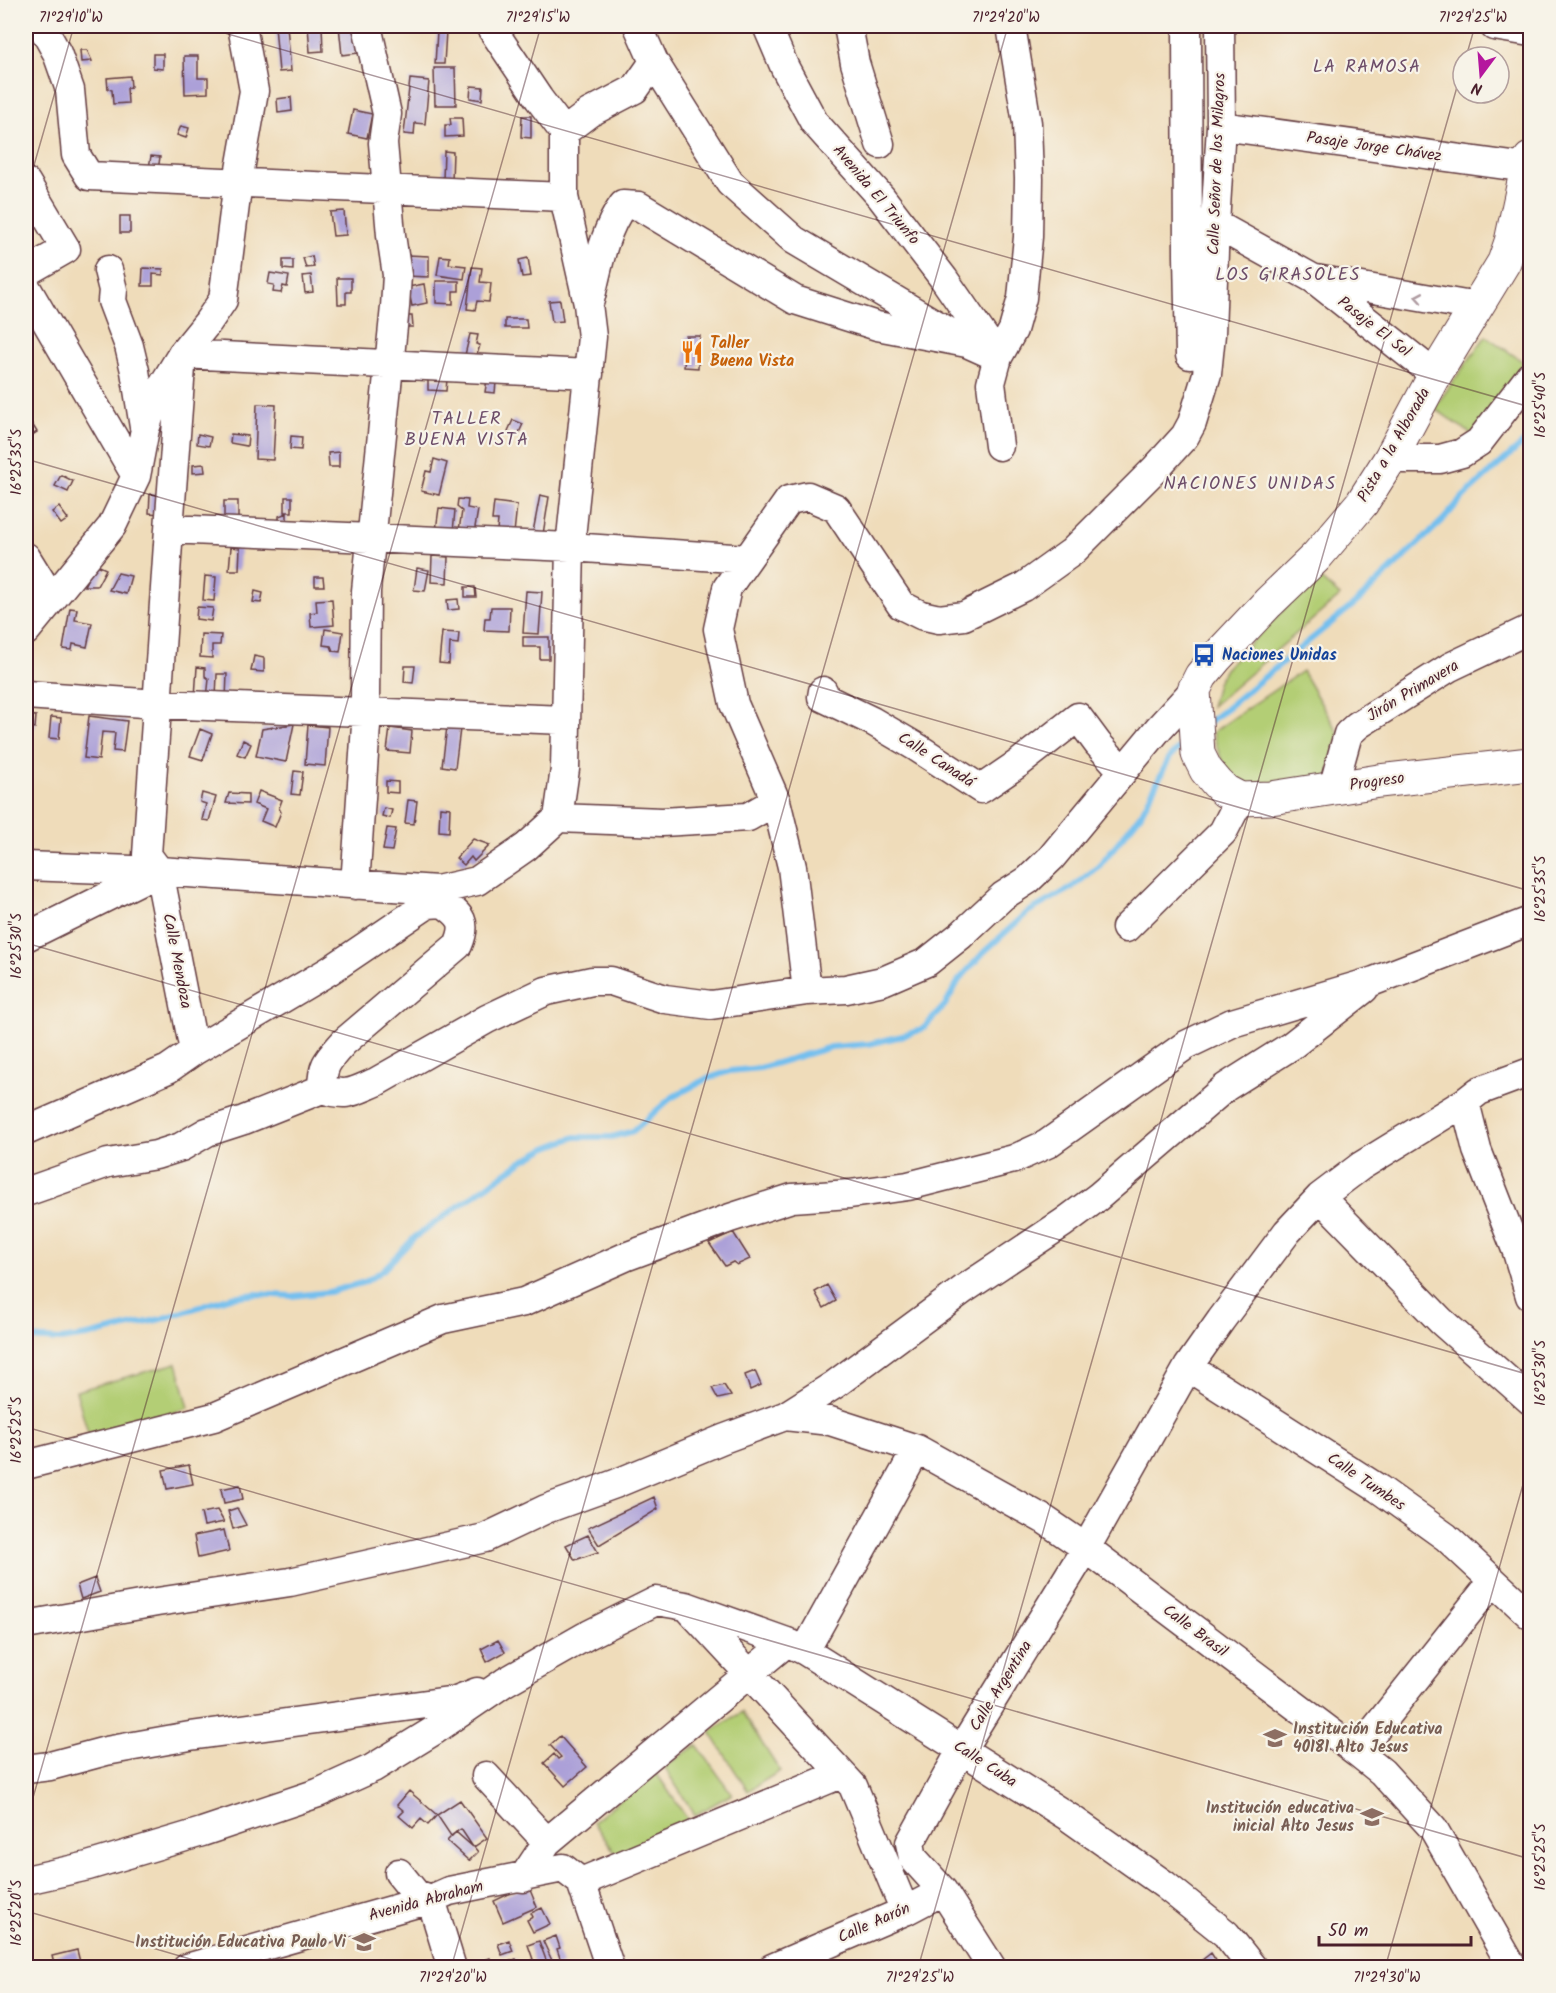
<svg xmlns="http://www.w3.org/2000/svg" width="1556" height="1993" viewBox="0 0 1556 1993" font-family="Kalam,sans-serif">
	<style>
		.green { fill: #b3ce75; stroke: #7e7650; stroke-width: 1.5 }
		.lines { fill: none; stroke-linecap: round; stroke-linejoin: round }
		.stream { stroke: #74bfee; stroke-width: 6 }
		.building { fill: #aca0d8; fill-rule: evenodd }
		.minor-casing { stroke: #633b40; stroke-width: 31 }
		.major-casing { stroke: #633b40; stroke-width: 35 }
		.minor { stroke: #fff; stroke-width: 28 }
		.major { stroke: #fff; stroke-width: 33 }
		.oneway { stroke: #ae9aa0 }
		.ticks { fill: none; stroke: #4a1f2b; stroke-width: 1.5; stroke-opacity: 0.45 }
		.labels { text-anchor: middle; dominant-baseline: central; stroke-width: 4.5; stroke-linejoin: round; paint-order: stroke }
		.street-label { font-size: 16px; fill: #4a1f2b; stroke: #f7f3e8 }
		.food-label { font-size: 16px; font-weight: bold; fill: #c56008; stroke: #f7f3e8; text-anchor: start }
		.transit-label { font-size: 16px; font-weight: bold; fill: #164399; stroke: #f7f3e8; text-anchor: start }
		.education-label { font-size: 16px; font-weight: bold; fill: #785e54; stroke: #f7f3e8; text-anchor: end }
		.neighbourhood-label { font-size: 18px; letter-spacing: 1.5px; fill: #6c4c68; stroke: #f7f3e8 }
		.neatline { fill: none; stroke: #4a1f2b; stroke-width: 2 }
		.ticks-label { font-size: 15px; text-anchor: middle; fill: #4a1f2b }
	</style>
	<rect width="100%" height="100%" fill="#f7f3e8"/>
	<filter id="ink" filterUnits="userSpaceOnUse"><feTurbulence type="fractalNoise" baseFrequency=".0167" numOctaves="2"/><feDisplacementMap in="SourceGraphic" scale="12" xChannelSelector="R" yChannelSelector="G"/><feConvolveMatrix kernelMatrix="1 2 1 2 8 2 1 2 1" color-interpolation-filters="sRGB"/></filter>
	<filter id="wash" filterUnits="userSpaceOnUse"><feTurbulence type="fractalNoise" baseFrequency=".008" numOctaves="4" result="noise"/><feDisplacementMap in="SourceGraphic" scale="24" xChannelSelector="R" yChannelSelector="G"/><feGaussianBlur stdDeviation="1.35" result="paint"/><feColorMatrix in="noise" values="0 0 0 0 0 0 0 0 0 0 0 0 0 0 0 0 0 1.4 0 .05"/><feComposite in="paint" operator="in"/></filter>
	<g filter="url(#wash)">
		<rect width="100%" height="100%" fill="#efdcba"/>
		<path class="green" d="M1486 336 1529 366 1477 438 1434 408Z
			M1317 576 1340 596 1211 707 1217 683 1225 669Z
			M1302 671 1339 734 1328 778 1252 791C1225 768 1221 767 1213 732Z
			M177 1363 189 1408 89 1436 76 1391Z
			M742 1712 780 1771 748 1791 710 1732Z
			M697 1745 732 1794 695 1815 664 1767Z
			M655 1771 690 1823 617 1855 593 1822Z"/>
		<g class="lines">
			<path class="stream" d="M1208 723 1357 602 1443 520 1464 496 1530 437
				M26 1338 61 1340 87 1336 161 1319 231 1297 257 1294 292 1296 329 1292 365 1282 383 1270 415 1237 521 1162 546 1148 575 1137H612L633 1131 671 1098 706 1079 730 1071 760 1068 831 1047 869 1044 902 1036 923 1029 945 1005 959 980 984 952 1028 912 1071 888 1099 866 1141 814 1170 757 1186 741"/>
		</g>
		<g id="blocks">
			<path class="building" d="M275 26H287L291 71 279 72Z
				M308 26H322L323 51 310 52Z
				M339 26H355L358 53 342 55Z
				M437 31H446L444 64H435Z
				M80 50H87L92 61 81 62Z
				M153 54H163V69L153 68Z
				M184 56H198V78H208V93L185 94Z
				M434 68H455L456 105H435Z
				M130 76 131 87 127 88 128 103 113 104 112 90 108 89 107 78Z
				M410 79 429 81 425 124 415 123 414 135 404 134Z
				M471 86 483 87 482 100 470 98Z
				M291 97 292 111 278 113 277 99Z
				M353 110 372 114 367 138 348 134Z
				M522 116H531V138L521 137Z
				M450 118H462L463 136 445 137V125H451Z
				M181 126 189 128 186 138 177 135Z
				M444 151 453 152 452 181 443 180Z
				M151 156 160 157 158 170 149 168Z
				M344 211 346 235 333 236 330 212Z
				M120 216H130V233H120Z
				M407 255 429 256V277L406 276Z
				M312 256 314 267 306 268 303 258Z
				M440 256 450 257 449 264 466 266 464 279 437 275Z
				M528 258 531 276 522 277 519 260Z
				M283 260H293V270L283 269Z
				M472 267 482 268 480 282 491 283 489 302 477 301 475 310 467 309Z
				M143 268 163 269V275L153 274V286H142Z
				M270 273 289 276 287 287 283 286 281 293 273 292 274 285 268 284Z
				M311 275 313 292 305 293 303 276Z
				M337 278H351V292H346V304H338Z
				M436 281H459V291H453V304L436 303Z
				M424 284 427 303 412 306 408 287Z
				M560 300 563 321 552 322 549 301Z
				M404 316H412L413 327H405Z
				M505 319H526L527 328H505Z
				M470 334 478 335 476 344 480 345 476 358 465 355Z
				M686 336H700L698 368 684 367Z
				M26 362 32 372 26 376Z
				M428 378 447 379 446 391 428 390Z
				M487 380 496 382 495 393 485 392Z
				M257 404 276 405 273 460 255 459Z
				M513 420 523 424 518 435 508 431Z
				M32 424 37 432 26 439V428Z
				M198 434 211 437 209 446 197 444Z
				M231 434 248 436 247 446 230 443Z
				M291 436 302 437 301 450 290 449Z
				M339 452V467H329L328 453Z
				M434 459 447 463 439 495 421 491 426 471 431 472Z
				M204 464 205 472 193 473V465Z
				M61 475 73 481 68 492 55 486Z
				M150 494 160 495V514L149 513Z
				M540 495 549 497 543 534 533 532Z
				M285 497H292V512H285Z
				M458 499 468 500 467 508 478 510 474 533 459 530 462 511 457 507Z
				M224 501H238V519L224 520Z
				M494 502 517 505 514 533 497 531 498 520H492Z
				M59 507 68 519 61 524 52 512Z
				M439 508 455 510 453 532 436 530Z
				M287 513V523H279V516Z
				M231 547 240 548 239 570H229Z
				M432 556 448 557 447 583 431 582Z
				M95 564 106 569 97 586H84Z
				M417 568 429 570 425 591 414 590Z
				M118 573 131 576 126 594 109 590Z
				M205 576 216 577 214 601 203 600Z
				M315 577H323L324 586H315Z
				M465 587H475L476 597H465Z
				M255 591 263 593 261 603 253 602Z
				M526 591 542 592 539 634 523 633Z
				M332 599 334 625 311 627 310 613 317 612 316 600Z
				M458 599 459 609 448 610 447 600Z
				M197 607 213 608 211 621 196 619Z
				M491 607H510L509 631 484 630 485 618H490Z
				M70 608 77 609 75 620 92 623 87 647 73 644 72 650 63 649Z
				M325 629 343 632 340 652 333 651 331 646 323 645Z
				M442 632 459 633 458 644 450 643 449 664 439 663Z
				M201 634 221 635 220 645H212V658L200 657Z
				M523 637H549V659H540V647H523Z
				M254 656 264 658V672L251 671Z
				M405 666H415L413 683 404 682Z
				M197 667 205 668V676L209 679 207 698 195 697Z
				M217 674H227L226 699 216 698Z
				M26 715 36 716 35 728 26 727Z
				M89 716 127 721 123 752 113 751 115 733 102 732 99 760 84 758Z
				M51 717 61 718 59 739 49 738Z
				M294 724 286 762 256 756 262 729Z
				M308 725 328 727 325 766 305 764Z
				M447 727 460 729 455 768 442 766Z
				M390 728 412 731 410 753 387 751Z
				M200 729 212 734 203 760 190 756Z
				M243 740 251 744 245 757 237 754Z
				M294 771 303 772 300 795 291 794Z
				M386 781 398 782V793L386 792Z
				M259 791 282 800 279 808 281 812 275 827 261 821 266 809 254 804Z
				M202 793 216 797 209 821 202 820 206 804 200 802Z
				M229 793 248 794V804L226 803Z
				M408 800 417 801 414 824 405 823Z
				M440 807 450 808 449 832 439 831Z
				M384 808 392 810 390 818 382 816Z
				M387 828 396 829 392 851 383 850Z
				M473 839 490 845 474 861 471 857 464 865 456 858Z
				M733 1232 750 1259 737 1265 733 1262 725 1266 709 1243Z
				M827 1285 836 1301 824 1308 815 1292Z
				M755 1371 761 1385 750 1390 745 1375Z
				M724 1385 731 1396 718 1399 712 1388Z
				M189 1465 193 1484 167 1489 163 1470Z
				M240 1485 243 1499 224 1503 221 1489Z
				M654 1497 658 1509 599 1545 588 1528Z
				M237 1508 246 1525 233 1529 228 1511Z
				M217 1510 224 1522 204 1526 201 1513Z
				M224 1530 229 1551 198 1558 194 1536Z
				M588 1535 598 1552 575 1560 566 1545Z
				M95 1578 100 1592 81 1599 77 1585Z
				M498 1640 505 1652 487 1662 481 1649Z
				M560 1736 587 1767 565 1786 544 1763 554 1754 558 1759 561 1757 550 1745Z
				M409 1791 437 1815 428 1825 421 1819 413 1828 399 1816 404 1811 397 1805Z
				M460 1800 487 1838 474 1847 478 1852 469 1861 447 1841 456 1832 451 1836 437 1815ZM461 1829 473 1847 456 1832Z
				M528 1885 537 1907 503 1922 494 1901Z
				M542 1908 550 1924 533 1932 527 1920 533 1917 531 1913Z
				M556 1936 560 1948 557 1949 562 1964 555 1967 543 1941Z
				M509 1940 513 1951 502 1955 498 1944Z
				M539 1941 549 1968H536L528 1945Z
				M77 1950 81 1966 55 1968 52 1956Z
				M1211 1953 1221 1968H1182L1186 1962 1193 1967Z
				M490 1958 494 1968H481L479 1962Z
				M516 1959 520 1968H495V1967Z"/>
		</g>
	</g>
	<g filter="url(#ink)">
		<use href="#blocks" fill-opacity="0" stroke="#633b40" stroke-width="1.5"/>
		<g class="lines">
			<g class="minor-casing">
				<path id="minor" d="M42 26 57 53 70 90 76 155 89 176 564 197
					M767 26 785 68 814 122 881 197 944 279 998 357 991 383 999 446
					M848 26 855 63 880 144
					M1187 26 1188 256 1190 355
					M1494 26 1530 32
					M654 62 730 183 794 240 949 332
					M1221 126 1527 168
					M564 132 589 113 635 89 654 62 638 26
					M26 182 66 249 26 272
					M1215 224 1314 279 1435 375
					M108 270 113 290 112 301 129 346 135 371 144 427
					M1316 279 1477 307
					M26 287 136 476
					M590 300C598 268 603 232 623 205L639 206 795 300 877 326 967 343 998 357 1013 330 1022 298 1028 237 1029 179 1027 123 1011 26
					M1390 459H1440L1462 453 1479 442 1530 376
					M169 529 570 547 747 559
					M26 557 52 599
					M26 631 112 526 136 476 145 429 157 395 182 354 208 322 223 300 238 181 254 91 242 26
					M823 691 822 697 872 721 918 748 981 789 1019 763 1078 717 1098 744 1123 771
					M26 695 158 704 566 720
					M1333 788 1348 734 1358 725 1450 667 1530 629
					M558 818 662 822 748 817 776 801
					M26 866 159 871 437 890 477 881 526 847 558 818 565 769 570 547 592 337 588 304 564 197V132L539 99 490 26
					M355 885 367 711 365 699 366 591 395 307 397 275 391 235 383 143 387 114 367 26
					M1126 928 1223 832 1240 799
					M26 937 157 872
					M807 991 792 867 776 801 734 704 718 629 727 588 789 500 808 496 836 508 901 605 921 615 939 619 964 616 1023 587 1072 552 1155 469 1185 436 1192 423 1207 374 1211 334 1215 224 1221 126 1220 26
					M194 1051 159 871 147 855 169 529 182 354 589 374
					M1465 1102 1477 1150 1517 1252 1530 1296
					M26 1131 168 1069 194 1051 329 971 428 904 443 903C461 916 468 922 458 945L344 1042C328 1060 322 1064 322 1089 348 1097 352 1092 376 1082L487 1019 546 991 592 981H611L665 999 711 1005 807 991 846 989 883 981 927 962 961 935 1003 896 1028 880 1051 858 1159 728 1194 690
					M26 1192 108 1163 156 1155 181 1147 207 1132 244 1120 322 1089
					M1320 1197 1441 1321 1530 1400
					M1188 1367 1379 1489 1446 1537 1530 1615
					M785 1416 830 1421 917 1449 1045 1520 1086 1548 1357 1752 1382 1772 1433 1828 1513 1968
					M26 1465 214 1417 443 1319 524 1302 625 1257 730 1218 792 1198 850 1194 908 1186 1014 1159 1047 1144 1186 1045 1232 1023 1374 981 1530 921
					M690 1610 853 1786 905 1911
					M26 1625 157 1602 290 1582 485 1538 546 1509 615 1484 723 1439 785 1416 834 1385 964 1289 1063 1223 1098 1197 1226 1087 1291 1046 1364 989
					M805 1651 917 1449
					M1357 1752 1493 1581
					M26 1769 50 1766 106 1751 190 1736 456 1700 477 1692
					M486 1776 547 1842
					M399 1873 416 1894 431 1899 452 1968
					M523 1878 547 1842 787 1642
					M26 1880 88 1866 202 1832 318 1793 373 1768 435 1730 505 1682 586 1636 656 1601 686 1606 787 1642 805 1651 1070 1818 1165 1885 1226 1934 1253 1968
					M581 1882 841 1774
					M187 1968 431 1899 449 1891 563 1868 581 1882 610 1968
					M772 1968 905 1911 943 1891
					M992 1968 943 1891 913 1858 910 1843 962 1749 1086 1548 1188 1367 1221 1320 1287 1232 1320 1197 1361 1166 1465 1102 1479 1091 1530 1072"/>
			</g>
			<g class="major-casing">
				<path id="major" d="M1530 159 1527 168 1511 242 1504 262 1435 375 1390 459 1362 503 1316 557 1268 603 1216 658 1201 676 1194 690 1198 754 1206 770 1217 783 1225 791 1240 799 1271 798 1379 781 1530 764"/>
			</g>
			<use href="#minor" class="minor"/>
			<use href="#major" class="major"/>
		</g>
		<defs><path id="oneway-chevron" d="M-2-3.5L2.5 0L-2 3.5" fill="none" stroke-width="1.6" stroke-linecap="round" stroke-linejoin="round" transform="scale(1.5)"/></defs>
		<use class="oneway" href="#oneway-chevron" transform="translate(1419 297) rotate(-170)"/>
	</g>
	<path class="ticks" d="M200 26 1530 407M1466 57 1475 26M26 193 74 26M26 459 1530 891M26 943 1530 1375M26 1427 1530 1859M26 1822 541 26M26 1911 221 1968M451 1968 1008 26M918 1968 1463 66M1385 1968 1530 1460"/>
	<defs>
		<g id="restaurant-bare" transform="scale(1.8)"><path d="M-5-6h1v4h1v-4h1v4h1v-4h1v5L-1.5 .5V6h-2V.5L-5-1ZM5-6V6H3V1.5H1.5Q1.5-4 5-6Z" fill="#e8710a" stroke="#f7f3e8" stroke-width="2.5" paint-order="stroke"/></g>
		<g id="bus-bare" transform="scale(1.8)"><path d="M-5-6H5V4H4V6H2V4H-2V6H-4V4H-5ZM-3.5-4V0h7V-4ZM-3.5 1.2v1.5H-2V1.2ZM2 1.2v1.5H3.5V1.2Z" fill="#1a4fb4" stroke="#f7f3e8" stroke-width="2.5" paint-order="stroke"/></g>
		<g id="school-bare" transform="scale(1.8)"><path d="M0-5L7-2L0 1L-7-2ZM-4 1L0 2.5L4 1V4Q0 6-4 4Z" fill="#8d6e63" stroke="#f7f3e8" stroke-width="2.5" paint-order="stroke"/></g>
	</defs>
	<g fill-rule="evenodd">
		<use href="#restaurant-bare" x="692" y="352"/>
		<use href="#bus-bare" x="1204" y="655"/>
		<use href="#school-bare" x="1275" y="1738"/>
		<use href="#school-bare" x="1372" y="1817"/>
		<use href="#school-bare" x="364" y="1942"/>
	</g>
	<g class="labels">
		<g class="street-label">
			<text transform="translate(1374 147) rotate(8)">Pasaje Jorge Chávez</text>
			<text transform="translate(1217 164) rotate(-88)">Calle Señor de los Milagros</text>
			<text transform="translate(876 195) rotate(50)">Avenida El Triunfo</text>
			<text transform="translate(1374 327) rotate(38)">Pasaje El Sol</text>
			<text transform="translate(1394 445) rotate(-60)">Pista a la Alborada</text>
			<text transform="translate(1413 691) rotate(-31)">Jirón Primavera</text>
			<text transform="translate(936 760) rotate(33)">Calle Canadá</text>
			<text transform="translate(1377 782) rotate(-8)">Progreso</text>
			<text transform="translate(177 961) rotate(79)">Calle Mendoza</text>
			<text transform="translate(1366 1482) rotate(34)">Calle Tumbes</text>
			<text transform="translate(1195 1631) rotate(37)">Calle Brasil</text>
			<text transform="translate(1001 1686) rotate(-58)">Calle Argentina</text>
			<text transform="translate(985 1764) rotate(33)">Calle Cuba</text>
			<text transform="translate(426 1901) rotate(-15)">Avenida Abraham</text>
			<text transform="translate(874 1923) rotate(-24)">Calle Aarón</text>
		</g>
		<g class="food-label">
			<text x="710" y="343">Taller<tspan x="710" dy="18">Buena Vista</tspan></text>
		</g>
		<g class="transit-label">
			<text x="1222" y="655">Naciones Unidas</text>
		</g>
		<g class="education-label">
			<text x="1293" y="1729" text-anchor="start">Institución Educativa<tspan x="1293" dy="18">40181 Alto Jesus</tspan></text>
			<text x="1354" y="1808">Institución educativa<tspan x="1354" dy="18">inicial Alto Jesus</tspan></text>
			<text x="346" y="1942">Institución Educativa Paulo Vi</text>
		</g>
		<g class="neighbourhood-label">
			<text x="1367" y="67">LA RAMOSA</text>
			<text x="1288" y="275">LOS GIRASOLES</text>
			<text x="467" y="419">TALLER<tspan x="467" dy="21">BUENA VISTA</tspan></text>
			<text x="1250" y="484">NACIONES UNIDAS</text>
		</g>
	</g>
	<rect width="1556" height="1993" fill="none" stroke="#f7f3e8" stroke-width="66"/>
	<g transform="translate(1481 75) rotate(196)"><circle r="28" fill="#f7f3e8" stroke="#b29e9c" stroke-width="1.5"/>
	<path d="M0-4.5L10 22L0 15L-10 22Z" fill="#b5179e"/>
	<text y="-9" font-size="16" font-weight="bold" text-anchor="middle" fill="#4a1f2b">N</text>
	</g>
	<path d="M1319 1936v9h152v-9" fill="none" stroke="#4a1f2b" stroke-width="3"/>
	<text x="1328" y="1936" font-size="18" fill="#4a1f2b" stroke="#f7f3e8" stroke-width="4.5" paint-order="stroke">50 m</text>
	<rect x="33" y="33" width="1490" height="1927" class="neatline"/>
	<g class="ticks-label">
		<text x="71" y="22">71°29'10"W</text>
		<text x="538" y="22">71°29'15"W</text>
		<text x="1006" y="22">71°29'20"W</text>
		<text x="1473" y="22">71°29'25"W</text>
		<text transform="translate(1540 405) rotate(-90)" y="5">16°25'40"S</text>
		<text transform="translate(16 462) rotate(-90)" y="5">16°25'35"S</text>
		<text transform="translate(1540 889) rotate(-90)" y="5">16°25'35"S</text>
		<text transform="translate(16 946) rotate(-90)" y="5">16°25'30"S</text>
		<text transform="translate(1540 1373) rotate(-90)" y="5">16°25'30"S</text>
		<text transform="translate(16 1430) rotate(-90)" y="5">16°25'25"S</text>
		<text transform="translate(1540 1857) rotate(-90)" y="5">16°25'25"S</text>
		<text transform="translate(16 1913) rotate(-90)" y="5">16°25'20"S</text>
		<text x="453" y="1982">71°29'20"W</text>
		<text x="920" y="1982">71°29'25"W</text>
		<text x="1387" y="1982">71°29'30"W</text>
	</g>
</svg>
